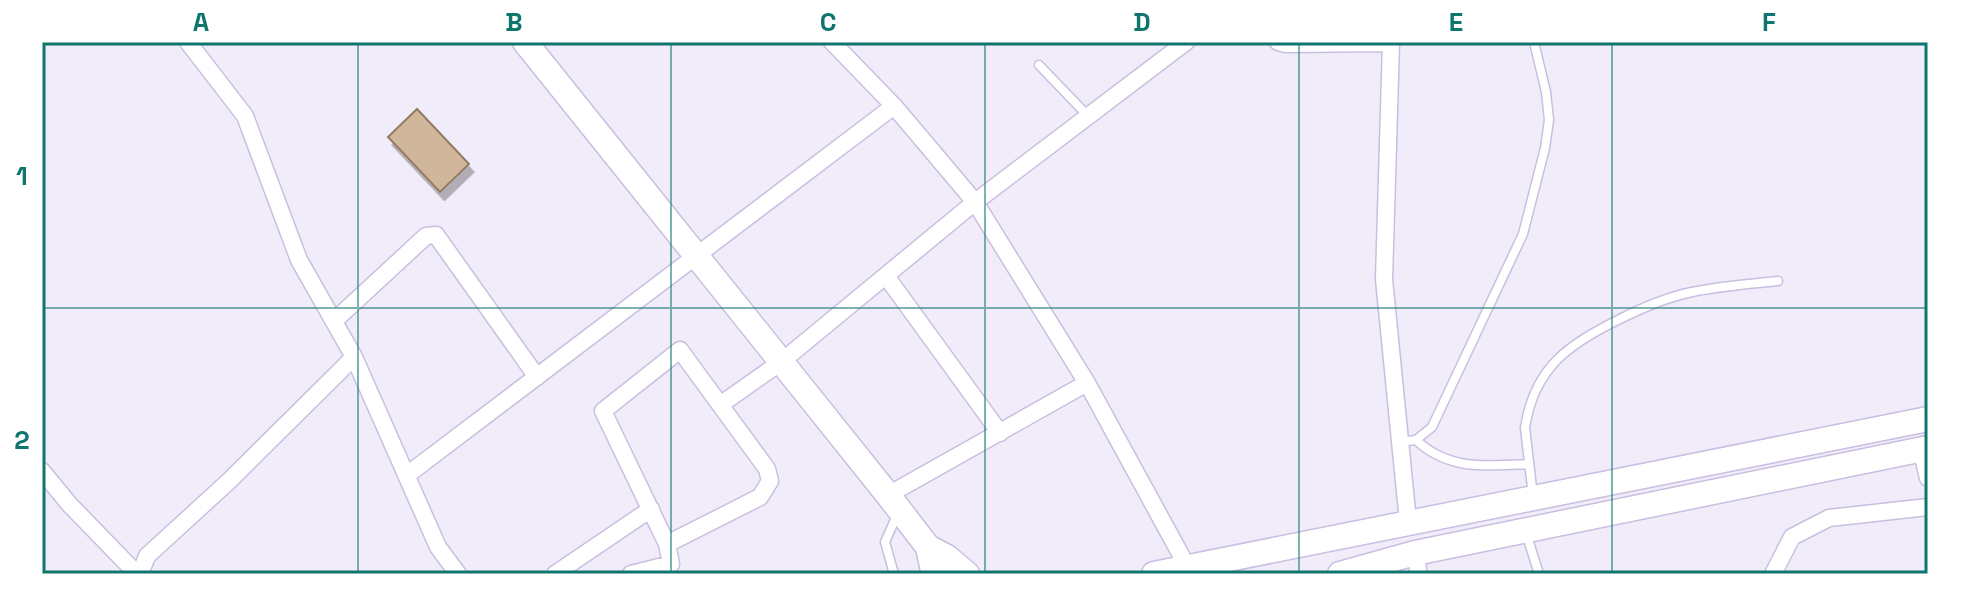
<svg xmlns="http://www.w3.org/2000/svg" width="1970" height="616" viewBox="0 0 1970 616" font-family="'Space Grotesk',sans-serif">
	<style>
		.building { fill: #d0b69a; stroke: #937b61; stroke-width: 2; filter: url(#shadow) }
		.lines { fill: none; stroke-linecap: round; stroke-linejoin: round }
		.service-casing { stroke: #cabee0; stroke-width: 11 }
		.minor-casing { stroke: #cabee0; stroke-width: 19 }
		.secondary-casing { stroke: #cabee0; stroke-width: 27 }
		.service { stroke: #fff; stroke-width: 8 }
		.minor { stroke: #fff; stroke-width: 16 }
		.secondary { stroke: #fff; stroke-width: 24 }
		.grid { fill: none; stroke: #0f766e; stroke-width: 2; stroke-opacity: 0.55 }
		.neatline { fill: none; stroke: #0f766e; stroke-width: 3 }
		.grid-label { font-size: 26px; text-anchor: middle; font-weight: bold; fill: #0f766e }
	</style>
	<defs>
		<filter id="shadow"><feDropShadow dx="4.5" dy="8" stdDeviation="0" flood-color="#0004"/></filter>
	</defs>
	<rect width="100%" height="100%" fill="#f1ecfa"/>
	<path class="building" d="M417 109 469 164 440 192 388 137Z"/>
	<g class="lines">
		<g class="service-casing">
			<path id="service" d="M1039 65 1088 116
				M1416 440C1449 471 1487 466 1529 464
				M1400 442 1416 440 1432 427 1523 234 1545 148 1549 120 1546 92 1534 42
				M1533 496 1525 428C1534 367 1570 343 1622 318 1644 307 1668 297 1692 292 1720 286 1749 284 1778 281
				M1526 533 1539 574
				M894 574 885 542 897 515"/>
		</g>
		<g class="minor-casing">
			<path id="minor" d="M188 42 245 116 299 260 354 357 438 547 458 574
				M832 42 894 106 975 202 1087 383 1188 568
				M1278 42 1286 44 1391 43 1384 279 1408 522
				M886 276 1000 433
				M334 321 426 236 436 235 537 377
				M720 405 781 362 975 202 1186 42
				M1921 449 1928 478
				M42 471 70 505 137 574
				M407 475 894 106
				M888 495 1087 383
				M1415 553 1419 574
				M140 574 147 556 229 481 354 357
				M555 574 651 509
				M631 574 671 564 667 544 603 411 680 350 767 469 770 481 760 497 667 544
				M1773 574 1792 537 1829 518 1928 507"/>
		</g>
		<g class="secondary-casing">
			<path id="secondary" d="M525 42 888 495 928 547 932 566 938 574
				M928 547 947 557 967 574
				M1154 574 1928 419
				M1340 574 1415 553 1928 448"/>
		</g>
		<use href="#service" class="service"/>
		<use href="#minor" class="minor"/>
		<use href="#secondary" class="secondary"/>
	</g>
	<path class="grid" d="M358 42V574M671 42V574M985 42V574M1299 42V574M1612 42V574M42 308H1928"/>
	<rect width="1970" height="616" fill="none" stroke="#ffffff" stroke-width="88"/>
	<rect x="44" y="44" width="1882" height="528" class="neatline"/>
	<g class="grid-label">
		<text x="201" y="31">A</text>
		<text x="514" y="31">B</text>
		<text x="828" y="31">C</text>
		<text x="1142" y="31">D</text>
		<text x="1456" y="31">E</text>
		<text x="1769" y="31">F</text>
		<text x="22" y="185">1</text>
		<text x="22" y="449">2</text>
	</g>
</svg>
